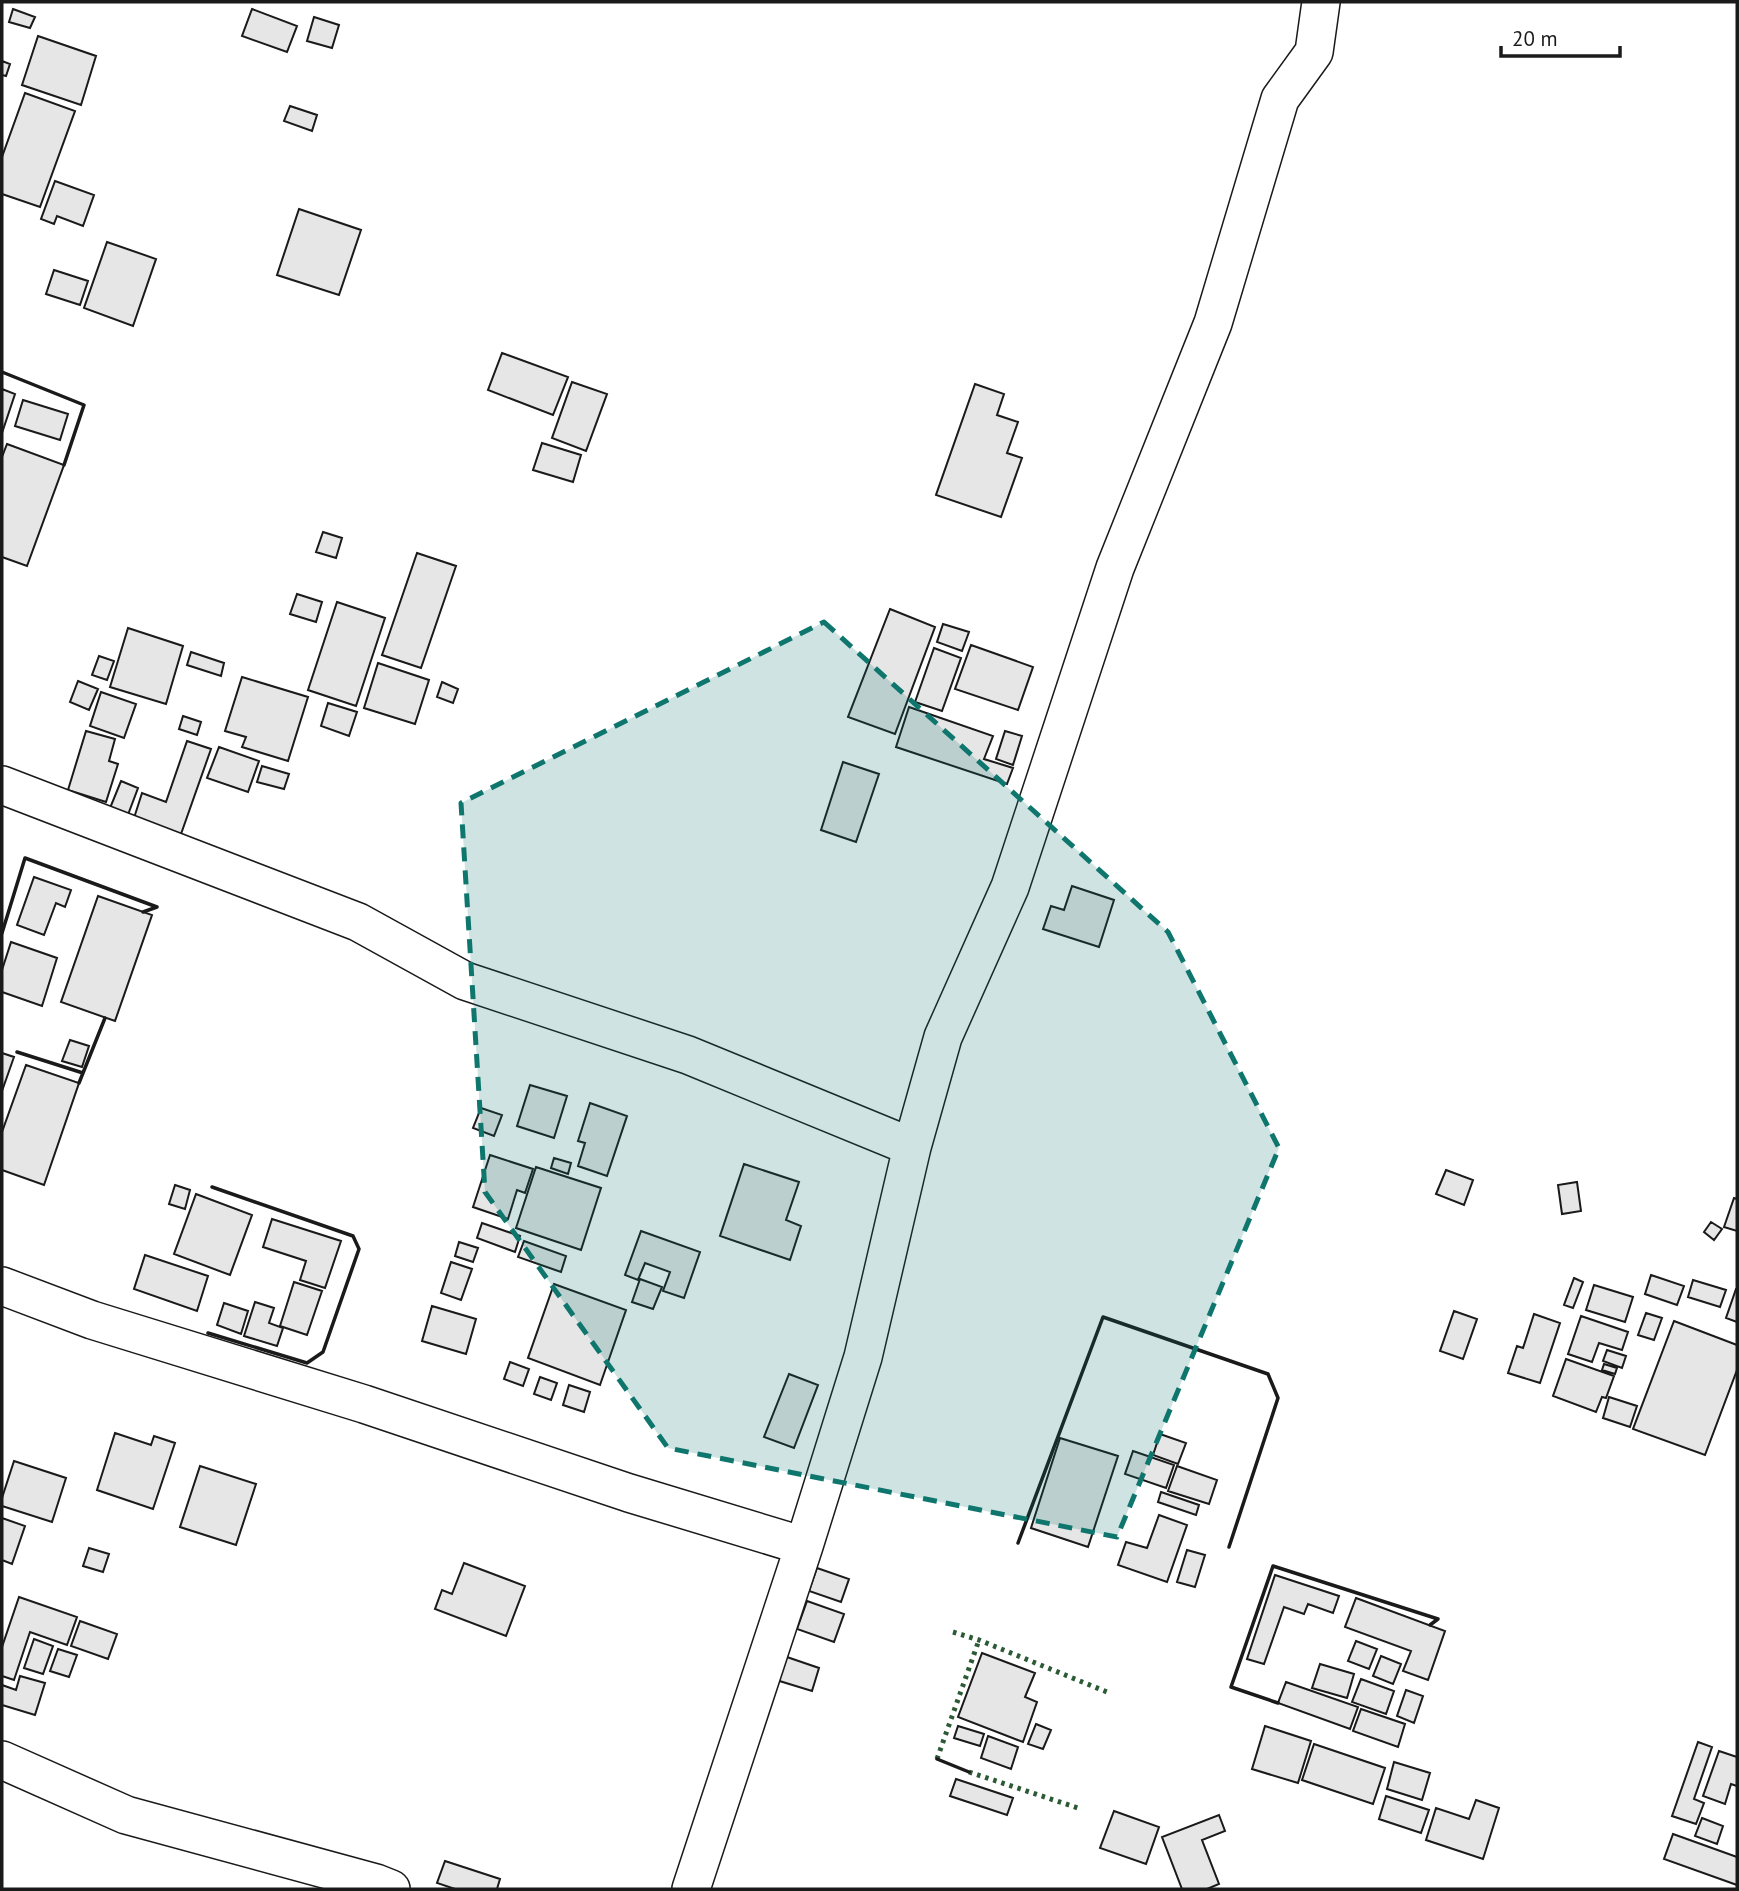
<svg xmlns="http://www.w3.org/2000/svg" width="1739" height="1891" viewBox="0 0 1739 1891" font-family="'PT Sans',sans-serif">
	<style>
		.building { fill: #e6e6e6; stroke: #1a1a1a; stroke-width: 2 }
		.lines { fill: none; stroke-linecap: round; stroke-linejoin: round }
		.minor-casing { stroke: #1a1a1a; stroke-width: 40 }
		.minor { stroke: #fff; stroke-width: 37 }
		.hedge { stroke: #2b5a34; stroke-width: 5; stroke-dasharray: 3.5 5; stroke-linecap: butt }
		.wall { stroke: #1a1a1a; stroke-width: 3.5 }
		.marked { fill: #0f766e; fill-opacity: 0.2; stroke: #0f766e; stroke-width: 5; stroke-dasharray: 14 9; stroke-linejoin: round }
	</style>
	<rect width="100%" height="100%" fill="#fff"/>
	<path class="building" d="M13 9 35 17 30 28 9 22Z
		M252 9 297 26 287 52 242 36Z
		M314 17 339 25 332 48 307 41Z
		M38 36 96 56 81 105 22 85Z
		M2 61 10 64 6 76 2 75Z
		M25 93 75 111 40 207 2 194V157Z
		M290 106 317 115 312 131 284 121Z
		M55 181 94 195 83 226 57 216 54 224 41 219Z
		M299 209 361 230 339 295 277 275Z
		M107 242 156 259 133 326 84 308Z
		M54 270 88 281 80 305 46 294Z
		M502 353 568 377 553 415 488 390Z
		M572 382 607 394 586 451 552 438Z
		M975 384 1004 394 997 415 1018 422 1007 453 1022 458 1001 517 936 495Z
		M2 389 15 394 2 433Z
		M23 400 68 414 60 440 15 426Z
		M542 443 581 455 573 482 533 470Z
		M7 444 64 465 27 566 2 557V457Z
		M323 532 342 538 336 558 316 552Z
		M417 553 456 566 421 668 382 655Z
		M297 594 322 602 316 622 290 614Z
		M337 602 385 618 356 706 308 690Z
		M890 609 935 627 895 734 848 717Z
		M943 624 969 632 962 651 937 642Z
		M128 628 183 646 166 704 110 687Z
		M971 645 1033 667 1018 710 955 689Z
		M934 648 961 658 942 711 915 702Z
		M191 652 224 663 221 676 187 665Z
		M99 656 114 661 107 680 92 675Z
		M378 663 429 680 415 724 364 708Z
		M242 677 308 697 288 761 242 747 246 737 225 731Z
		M78 681 98 689 89 710 70 702Z
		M442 682 458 689 453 703 437 697Z
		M101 692 136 704 124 738 90 726Z
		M328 703 357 712 349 736 321 726Z
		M909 707 993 736 984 759 1013 768 1007 784 896 747Z
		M183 716 201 722 197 735 179 729Z
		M86 731 115 739 109 761 118 764 106 802 68 790Z
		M1005 731 1022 736 1013 765 996 759Z
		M187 741 211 749 181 834 134 818 142 793 166 802Z
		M219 747 259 761 248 792 207 778Z
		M843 762 879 774 856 842 821 830Z
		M262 766 289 774 284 789 257 782Z
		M121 781 138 788 126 820 108 813Z
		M34 877 71 890 65 907 56 903 44 935 17 925Z
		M1072 886 1114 900 1099 947 1043 929 1051 906 1064 910Z
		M98 896 152 915 115 1021 61 1002Z
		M11 942 57 958 42 1006 2 992V970Z
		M70 1040 89 1046 82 1067 62 1061Z
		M2 1053 14 1057 2 1091Z
		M26 1065 79 1083 44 1185 2 1170V1132Z
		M530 1085 567 1096 554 1138 517 1126Z
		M590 1103 627 1116 607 1176 578 1166 585 1143 578 1141Z
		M481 1108 502 1115 494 1136 473 1128Z
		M490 1155 533 1169 525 1193 517 1190 508 1219 473 1207Z
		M554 1158 571 1163 568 1174 551 1168Z
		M744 1164 799 1182 786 1220 801 1226 790 1260 720 1236Z
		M536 1167 601 1188 581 1250 516 1228Z
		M1446 1170 1473 1180 1464 1205 1436 1194Z
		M1577 1182 1581 1211 1562 1214 1558 1185Z
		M175 1185 190 1190 185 1209 169 1204Z
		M196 1194 252 1215 230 1275 174 1254Z
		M1734 1198 1737 1199V1231L1724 1227Z
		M272 1219 341 1241 325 1288 300 1280 306 1261 263 1247Z
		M1711 1222 1722 1229 1714 1240 1704 1232Z
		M482 1223 520 1236 515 1252 477 1238Z
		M641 1231 700 1252 684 1298 663 1291 670 1272 645 1263 638 1280 625 1275Z
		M524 1241 566 1256 561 1272 518 1257Z
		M459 1242 478 1248 473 1262 455 1256Z
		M145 1255 208 1276 197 1311 134 1289Z
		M451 1262 472 1269 461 1300 441 1293Z
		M1651 1275 1684 1286 1677 1305 1645 1294Z
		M1574 1278 1583 1282 1573 1308 1564 1305Z
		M640 1279 662 1287 653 1309 632 1302Z
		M1693 1280 1726 1290 1720 1307 1688 1297Z
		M294 1282 322 1291 307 1335 280 1326Z
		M554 1284 626 1310 600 1385 528 1358Z
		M1594 1285 1633 1297 1625 1322 1586 1310Z
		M1736 1289H1737V1322L1726 1318Z
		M255 1302 274 1308 269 1323 283 1328 277 1346 244 1336Z
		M224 1303 248 1311 241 1334 217 1325Z
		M432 1306 476 1319 466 1354 422 1341Z
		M1454 1311 1477 1319 1463 1359 1440 1351Z
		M1646 1313 1662 1318 1654 1340 1638 1335Z
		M1534 1314 1560 1323 1540 1383 1508 1373 1517 1346 1523 1348Z
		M1581 1316 1628 1332 1622 1350 1599 1343 1592 1362 1568 1354Z
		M1674 1321 1737 1345V1370L1705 1455 1633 1429Z
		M1607 1350 1626 1356 1622 1368 1603 1361Z
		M1566 1359 1614 1376 1606 1398 1602 1397 1596 1412 1553 1396Z
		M510 1362 529 1369 523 1386 504 1379Z
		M1604 1364 1617 1368 1615 1374 1602 1370Z
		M789 1374 818 1385 794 1448 764 1437Z
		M540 1377 557 1383 551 1400 534 1394Z
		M569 1385 590 1392 584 1412 563 1405Z
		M1609 1397 1637 1406 1630 1427 1603 1418Z
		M115 1433 151 1445 154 1436 175 1443 153 1509 97 1490Z
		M1160 1434 1186 1443 1178 1464 1153 1455Z
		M1060 1438 1118 1456 1088 1547 1031 1528Z
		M1133 1451 1174 1465 1166 1488 1125 1474Z
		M14 1461 66 1478 52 1522 2 1506V1498Z
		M200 1466 256 1484 236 1545 180 1527Z
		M1177 1466 1217 1480 1209 1504 1168 1491Z
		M1161 1492 1199 1505 1196 1515 1158 1502Z
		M1159 1515 1187 1525 1167 1582 1118 1565 1126 1542 1147 1548Z
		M2 1518 25 1526 12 1564 2 1560Z
		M89 1548 109 1554 103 1572 83 1566Z
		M1187 1550 1205 1555 1195 1587 1177 1582Z
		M464 1563 525 1586 506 1636 435 1609 442 1590 452 1594Z
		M817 1568 849 1579 841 1602 809 1591Z
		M1275 1575 1339 1596 1333 1613 1308 1604 1304 1614 1284 1607 1264 1664 1247 1659Z
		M19 1597 77 1617 67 1645 30 1632 14 1680 2 1676V1647Z
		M1356 1598 1445 1631 1428 1680 1403 1671 1411 1651 1345 1627Z
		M807 1601 844 1614 834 1642 797 1629Z
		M80 1621 117 1634 108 1659 71 1646Z
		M34 1639 53 1646 43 1674 24 1668Z
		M1356 1641 1377 1649 1369 1669 1348 1661Z
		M58 1649 77 1655 69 1677 50 1671Z
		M982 1653 1035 1673 1025 1697 1037 1702 1023 1742 958 1717Z
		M781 1655 819 1668 812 1691 773 1679Z
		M1381 1656 1401 1664 1393 1684 1373 1676Z
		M1320 1664 1354 1674 1347 1698 1312 1688Z
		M20 1676 45 1683 35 1715 2 1705V1685L16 1690Z
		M1361 1679 1394 1691 1386 1714 1352 1702Z
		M1286 1682 1358 1707 1350 1729 1278 1703Z
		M1406 1690 1423 1696 1414 1723 1397 1716Z
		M1361 1709 1405 1724 1398 1747 1353 1731Z
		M1036 1724 1051 1730 1043 1749 1028 1744Z
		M958 1726 984 1734 980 1746 954 1738Z
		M1265 1726 1311 1741 1298 1783 1252 1769Z
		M988 1736 1018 1747 1011 1769 981 1758Z
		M1698 1742 1712 1747 1694 1799 1704 1803 1696 1824 1672 1816Z
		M1314 1744 1385 1768 1373 1804 1302 1780Z
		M1719 1751 1737 1757V1786L1731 1784 1725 1804 1703 1796Z
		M1394 1762 1430 1773 1422 1800 1387 1789Z
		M956 1779 1013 1798 1007 1815 950 1796Z
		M1386 1796 1429 1810 1421 1833 1379 1819Z
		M1476 1800 1499 1808 1483 1859 1426 1840 1436 1808 1469 1819Z
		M1114 1811 1159 1827 1146 1864 1100 1848Z
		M1219 1815 1225 1831 1202 1840 1219 1884 1207 1889H1182L1162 1837Z
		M1702 1818 1723 1826 1717 1844 1695 1836Z
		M1673 1834 1737 1857V1885L1664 1859Z
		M445 1861 500 1879 497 1889H455L437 1883Z"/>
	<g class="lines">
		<g class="minor-casing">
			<path id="minor" d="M2 785 358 922 465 981 688 1055 912 1147
				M2 1286 92 1320 364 1404 629 1493 804 1546
				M2 1760 126 1815 376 1883 391 1889
				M691 1889 804 1546 863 1357 912 1147 943 1037 1010 887 1115 568 1213 323 1280 99 1314 52 1321 2"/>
		</g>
		<use href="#minor" class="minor"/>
		<path class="hedge" d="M953 1632 979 1640 1107 1692
			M937 1759 979 1640
			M969 1772 1078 1808"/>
		<path class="wall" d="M2 372 84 405 64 465
			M2 933 25 858 157 907 143 912
			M17 1052 83 1073
			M79 1083 105 1018
			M208 1333 307 1363 323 1352 359 1249 353 1236 212 1187
			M1018 1543 1103 1317 1268 1374 1278 1398 1229 1547
			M1278 1703 1231 1687 1273 1566 1438 1619 1430 1625
			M937 1759 969 1772"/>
	</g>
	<path class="marked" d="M824 622 1168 932 1279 1148 1117 1537 668 1448 485 1192 461 803Z"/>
	<rect width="1739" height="1891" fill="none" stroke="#1a1a1a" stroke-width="7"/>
	<path d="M1501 46v10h119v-10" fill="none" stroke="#1a1a1a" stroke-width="3.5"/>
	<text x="1512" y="46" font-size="21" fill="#1a1a1a" stroke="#ffffff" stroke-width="5" paint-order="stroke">20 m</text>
</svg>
